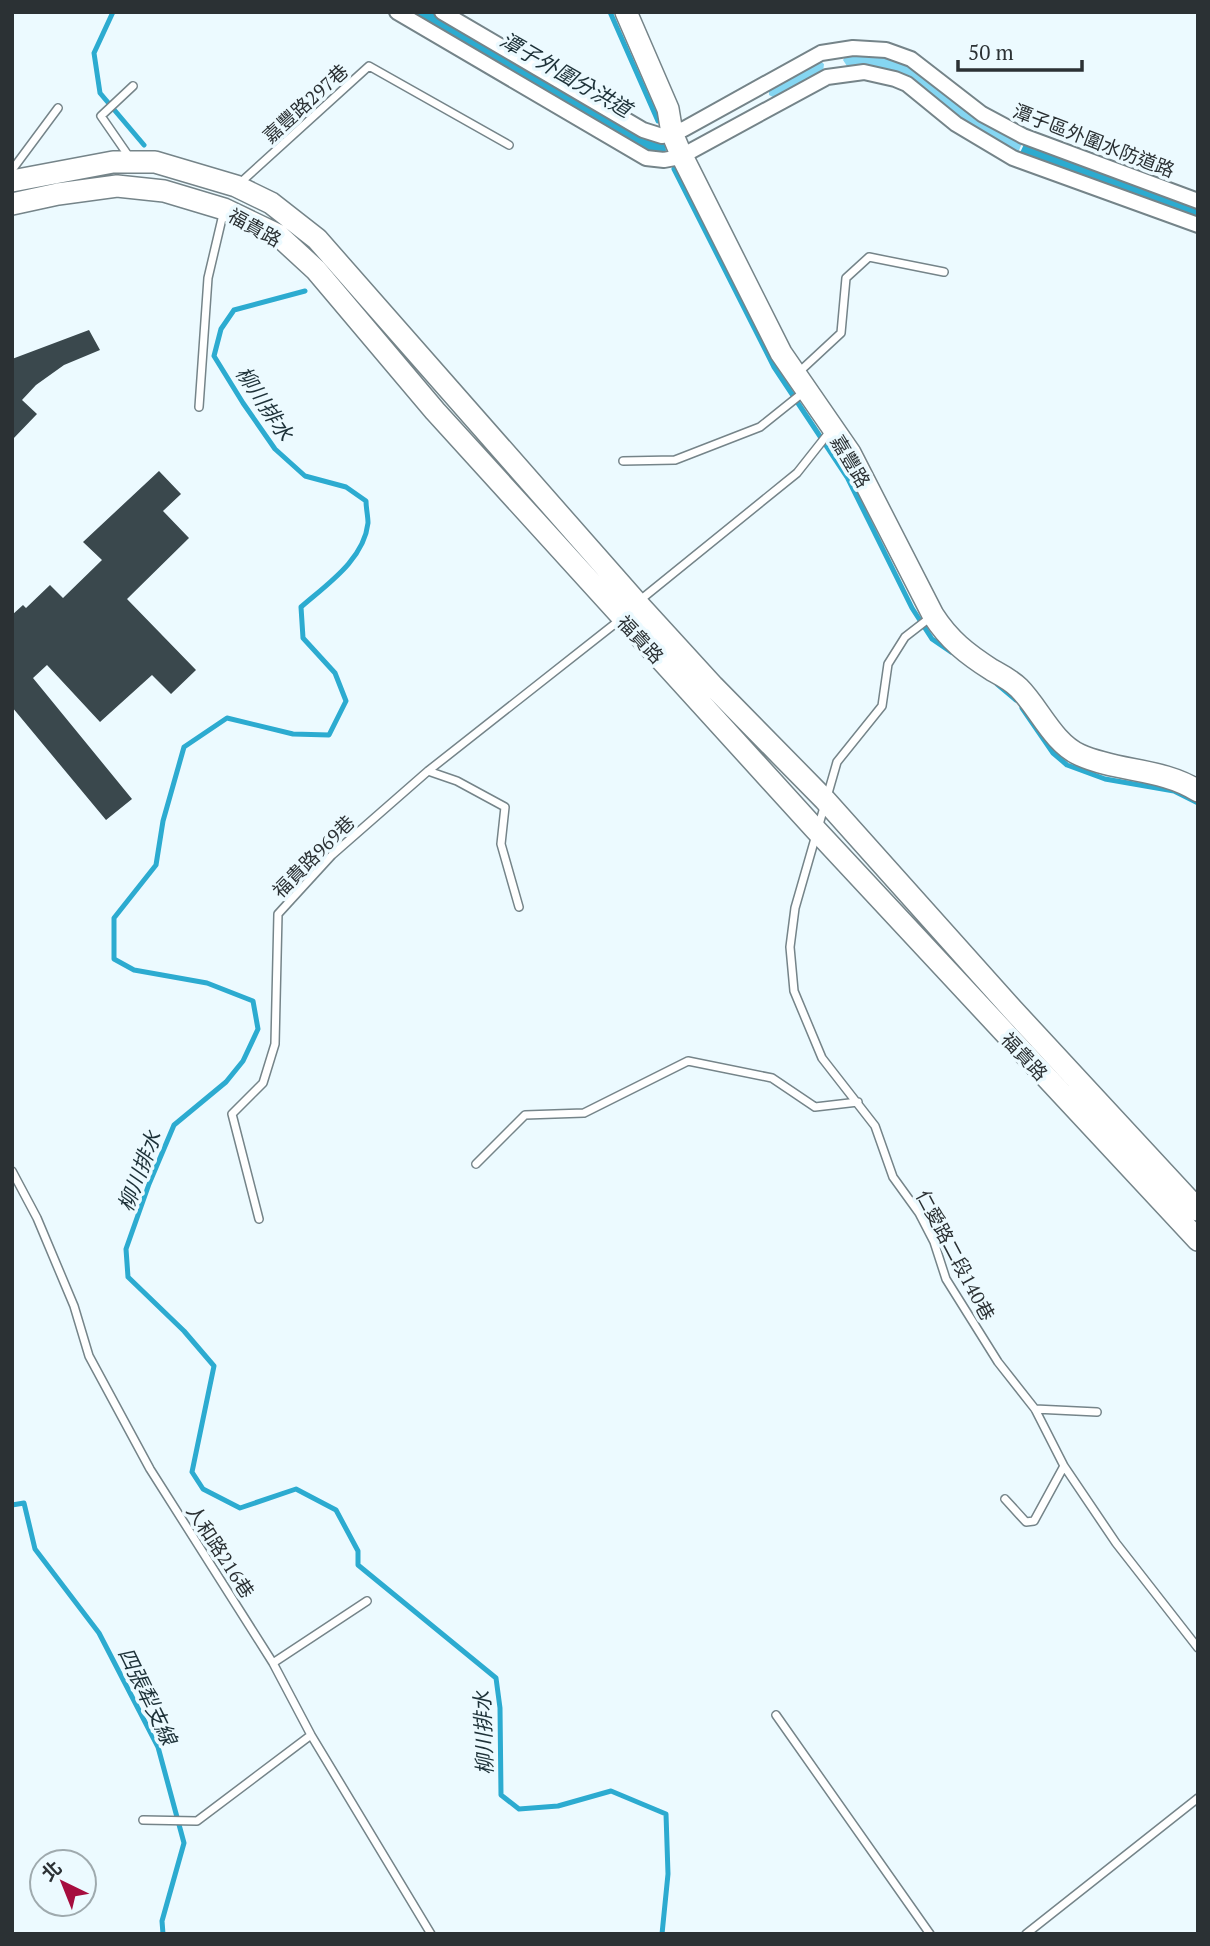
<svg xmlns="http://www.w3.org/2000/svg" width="1210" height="1946" viewBox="0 0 1210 1946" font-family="'PT Serif','Noto Sans TC',serif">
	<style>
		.green { fill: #85d6f2 }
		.water { fill: #2cabd0 }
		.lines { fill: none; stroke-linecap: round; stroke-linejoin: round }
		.stream { stroke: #2cabd0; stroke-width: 5 }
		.canal { stroke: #2cabd0; stroke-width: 18 }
		.building { fill: #3a484d }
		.lane-casing { stroke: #758489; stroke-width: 10 }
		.street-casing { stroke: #758489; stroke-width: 18 }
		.secondary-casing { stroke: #758489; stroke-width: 24 }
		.lane { stroke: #fff; stroke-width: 7 }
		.street { stroke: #fff; stroke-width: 14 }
		.secondary { stroke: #fff; stroke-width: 21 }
		.labels { text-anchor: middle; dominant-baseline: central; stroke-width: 7; stroke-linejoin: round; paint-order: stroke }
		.street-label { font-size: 19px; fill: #2b3134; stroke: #ecfaff }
		.water-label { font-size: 21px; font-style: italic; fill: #1d3138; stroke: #ecfaff }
	</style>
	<rect width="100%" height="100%" fill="#ecfaff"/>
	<path class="green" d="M847 54 882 56 900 60 1023 141 1017 155 873 68 847 66 843 60Z
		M820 61 824 64 823 72 775 98 769 95V88Z"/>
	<path class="water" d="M407 12H433L639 133 633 146Z
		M1025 142 1198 205V220L1019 155Z"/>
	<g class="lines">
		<path class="stream" d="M113 12 94 53 100 93 144 145
			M610 12 658 121
			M674 169 774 367 847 477 912 608 932 639 951 652
			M305 291 234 310 221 329 214 356 243 403 275 449 305 476 346 487 366 501C366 508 368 516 368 523 364 560 326 585 301 607L303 638 335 673 346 701 329 735 293 734 227 718 184 747 163 821 156 865 114 918V959L134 970 207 983 253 1001 258 1029 243 1061 226 1082 174 1125 149 1184 126 1249 128 1277 184 1331 214 1366 192 1472 203 1489 240 1508 296 1489 336 1510 358 1551V1565L496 1678 500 1708 501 1795 519 1809 558 1806 611 1791 666 1814 668 1874 662 1934
			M997 684 1016 700
			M1022 708 1053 753 1067 765 1105 779 1174 791 1198 803
			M12 1505 24 1503 35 1549 99 1633 158 1747 184 1843 162 1921 163 1934"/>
		<path class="canal" d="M615 131 657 150"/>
	</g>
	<path class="building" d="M89 330 100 350 64 365 36 385 22 400 37 414 12 440V359Z
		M159 471 181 494 163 511 189 538 127 599 196 670 171 694 152 675 100 722 47 665 33 678 132 799 106 820 12 707V615L23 605 26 608 50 585 63 598 102 560 83 542Z"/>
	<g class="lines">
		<g class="lane-casing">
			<path id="lane" d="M130 158 101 116 133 86
				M12 170 58 108
				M240 183 369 66 509 145
				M799 372 841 333 846 278 869 257 944 272
				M199 407 208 278 224 210
				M623 461 675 460 760 427 805 391
				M639 601 797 473 831 430
				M932 616 905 637 888 664 882 706 837 762 795 908 790 947 794 991 822 1058 875 1126 893 1177 919 1213 934 1242 946 1279 998 1362 1035 1409 1064 1466 1116 1543 1198 1648
				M428 771 457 781 505 807 501 844 519 907
				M476 1164 525 1115 584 1113 688 1061 772 1078 815 1107 858 1102
				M12 1171 37 1218 74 1306 89 1356 150 1469 273 1663 311 1735 431 1934
				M259 1219 232 1114 263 1083 275 1044 278 914 332 855 428 771 621 619
				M1035 1409 1097 1412
				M1005 1499 1026 1522 1034 1521 1064 1466
				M273 1663 367 1601
				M776 1715 930 1934
				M143 1820 197 1821 311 1735
				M1026 1934 1198 1798"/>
		</g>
		<g class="street-casing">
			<path id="street" d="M397 12 646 158 664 160 680 157 827 77 864 72 895 79 907 84 956 124 1013 158 1198 225
				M442 12 643 130 662 136 684 129 821 53 853 48 886 50 911 59 982 114 1023 136 1198 201"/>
		</g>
		<g class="secondary-casing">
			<path id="secondary" d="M626 12 668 109 672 133 680 152 781 353 850 453 933 615C949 640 967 654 992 670 1001 675 1011 680 1019 688 1039 708 1053 743 1080 755 1118 772 1162 768 1198 791
				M12 181 113 162H155L236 186 271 203 317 239 637 603 713 686 825 800 1012 1009 1198 1210
				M12 204 58 194 117 186 164 191 224 209 278 235 316 270 435 411 816 830 1198 1240"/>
		</g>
		<use href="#lane" class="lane"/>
		<use href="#street" class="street"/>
		<use href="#secondary" class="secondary"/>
	</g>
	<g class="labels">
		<g class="street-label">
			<text transform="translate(305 103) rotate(-42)">嘉豐路297巷</text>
			<text transform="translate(1094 140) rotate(21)">潭子區外圍水防道路</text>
			<text transform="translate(255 227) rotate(29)">福貴路</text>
			<text transform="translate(851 461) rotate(59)">嘉豐路</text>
			<text transform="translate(641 639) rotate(47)">福貴路</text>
			<text transform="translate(313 856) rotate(-45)">福貴路969巷</text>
			<text transform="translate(1025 1056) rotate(47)">福貴路</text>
			<text transform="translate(956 1255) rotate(62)">仁愛路二段140巷</text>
			<text transform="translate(221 1551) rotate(57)">人和路216巷</text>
		</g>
		<g class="water-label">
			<text transform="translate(566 74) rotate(30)">潭子外圍分洪道</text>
			<text transform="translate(265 403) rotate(56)">柳川排水</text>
			<text transform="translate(139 1171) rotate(-69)">柳川排水</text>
			<text transform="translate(148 1696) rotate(64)">四張犁支線</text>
			<text transform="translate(483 1733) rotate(-92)">柳川排水</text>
		</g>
	</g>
	<rect width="1210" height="1946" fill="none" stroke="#2b3134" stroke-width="28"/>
	<g transform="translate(63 1883) rotate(317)"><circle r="33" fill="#ecfaff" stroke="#9faaae" stroke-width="2"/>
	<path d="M0-5L12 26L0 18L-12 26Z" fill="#a60d3e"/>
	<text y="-10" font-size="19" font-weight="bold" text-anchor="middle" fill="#2b3134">北</text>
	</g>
	<path d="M958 60v10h124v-10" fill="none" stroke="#2b3134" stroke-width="3.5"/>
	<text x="968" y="60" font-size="21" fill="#2b3134" stroke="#ecfaff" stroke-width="5" paint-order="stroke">50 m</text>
</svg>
